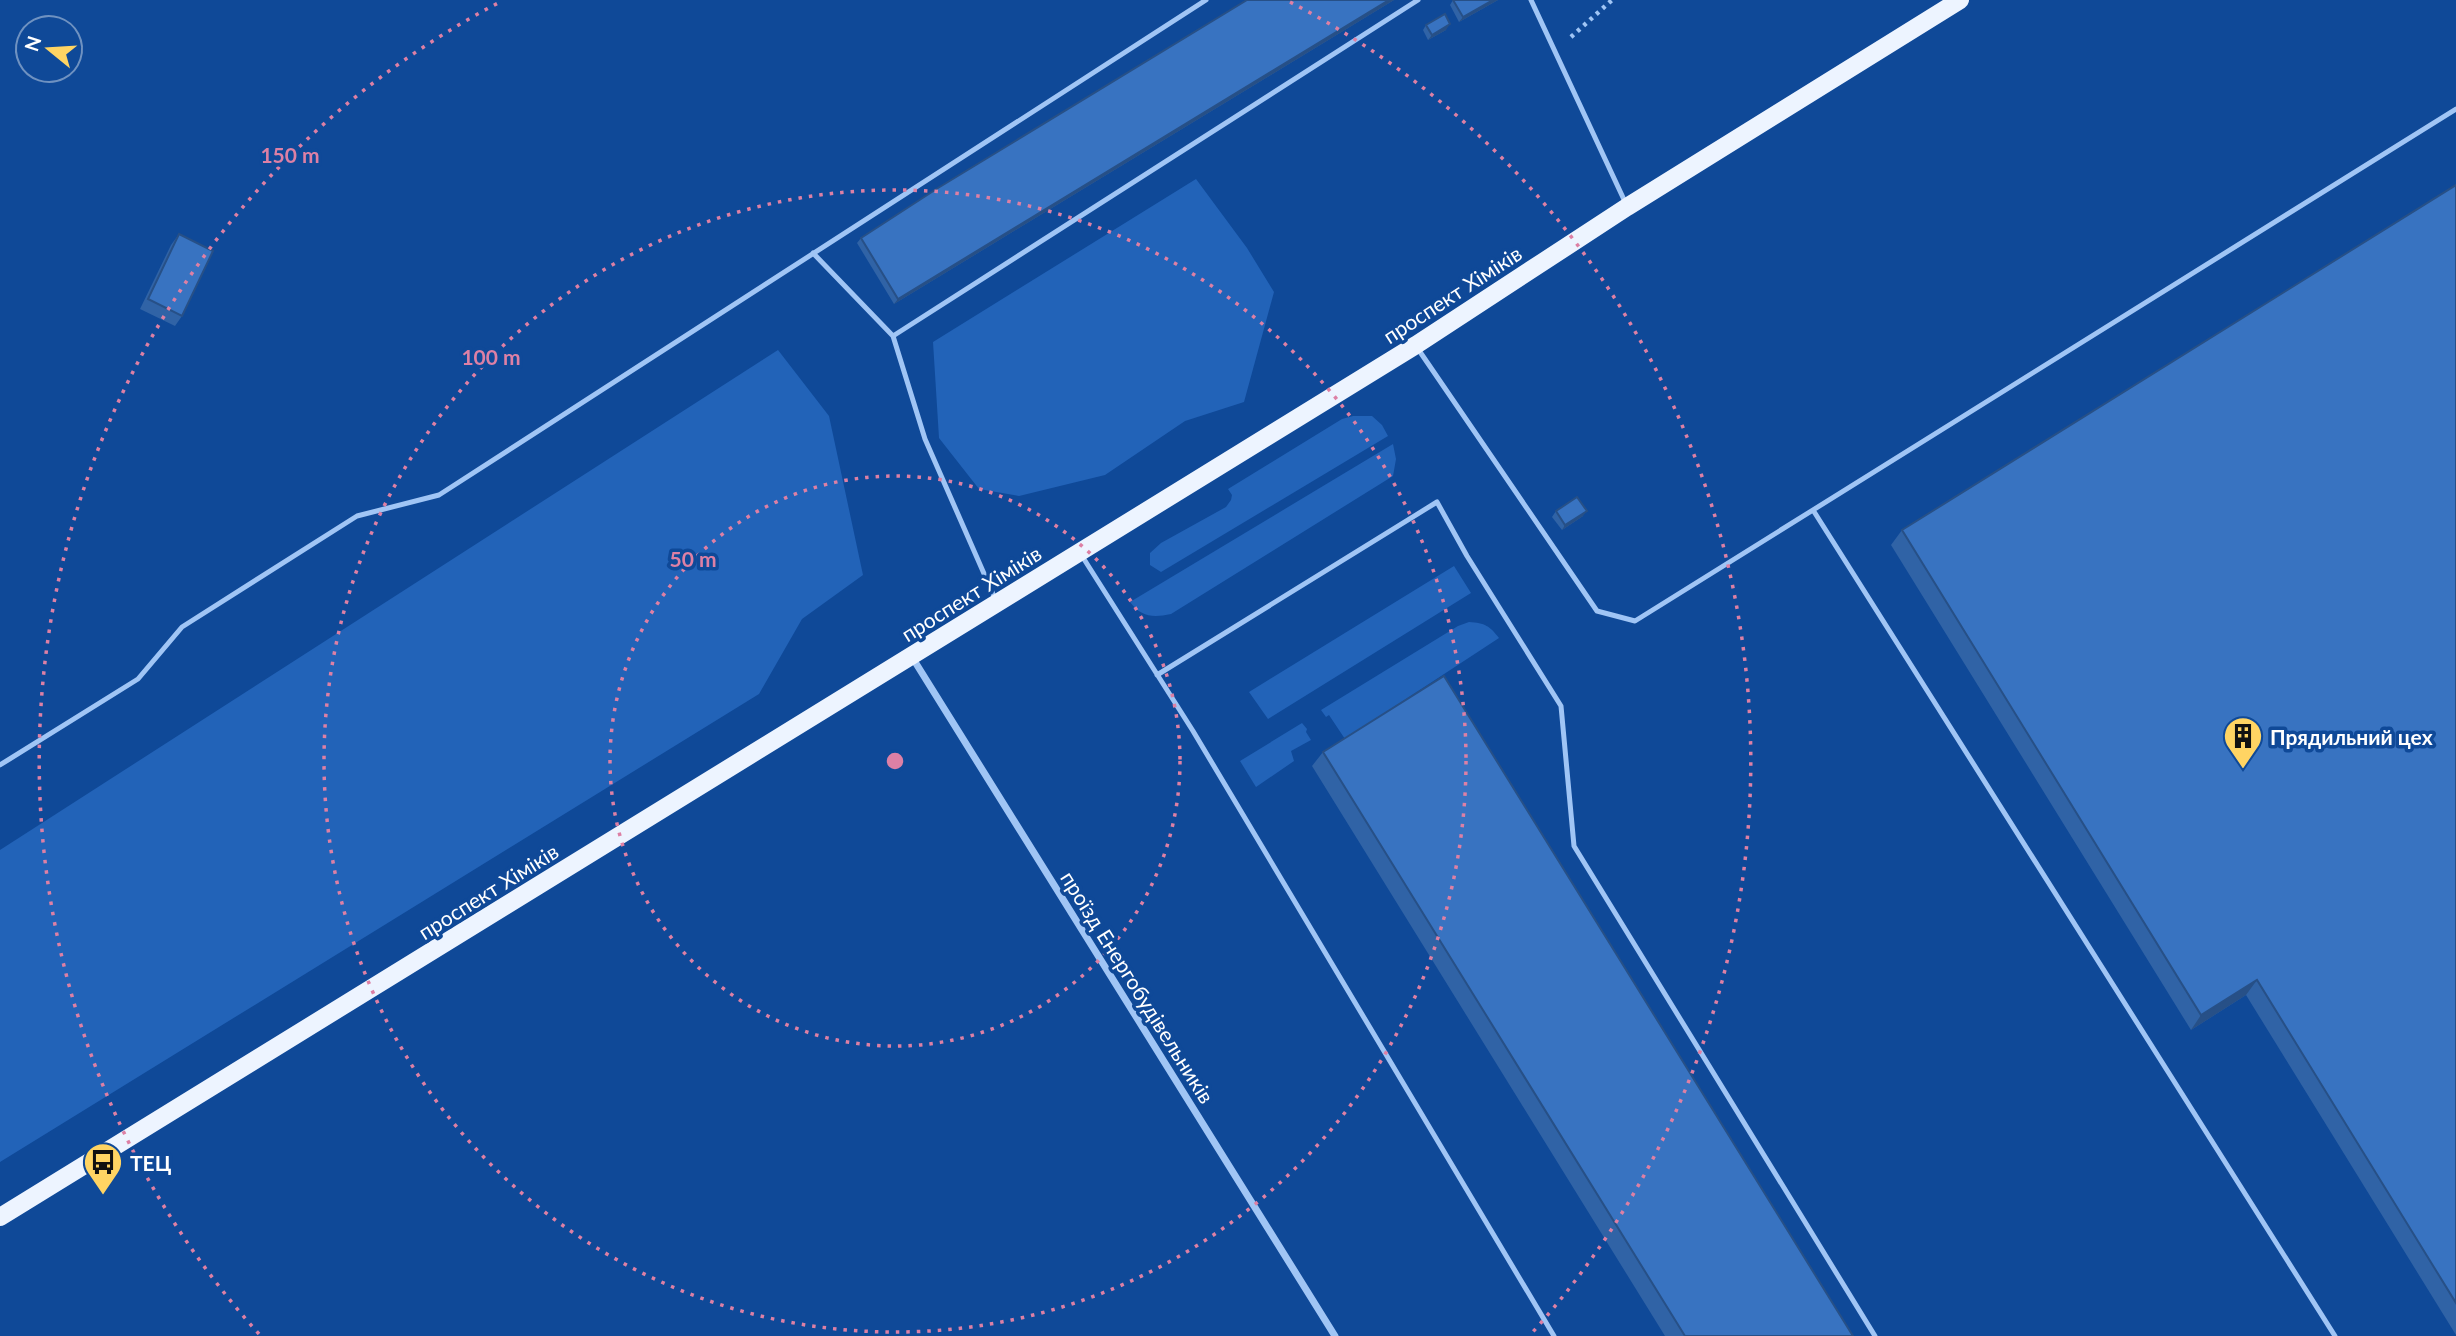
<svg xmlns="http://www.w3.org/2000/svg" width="2456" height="1336" viewBox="0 0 2456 1336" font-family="Lato,sans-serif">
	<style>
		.green { fill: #2263b8 }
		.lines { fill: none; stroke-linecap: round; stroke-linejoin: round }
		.path { stroke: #a0c5f5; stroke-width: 4.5; stroke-dasharray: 3.5 5; stroke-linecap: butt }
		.lane { stroke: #a0c5f5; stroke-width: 5 }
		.street { stroke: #a0c5f5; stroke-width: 7 }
		.primary { stroke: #edf4ff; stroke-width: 18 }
		.wall { fill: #3063a6 }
		.shaded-wall { fill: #275087 }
		.building { fill: #3873c1; stroke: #275087; stroke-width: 2 }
		.ring { fill: none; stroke: #dd80a5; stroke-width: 3.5; stroke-dasharray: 3.5 7 }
		.labels { text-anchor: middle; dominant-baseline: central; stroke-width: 7; stroke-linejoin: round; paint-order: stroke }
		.street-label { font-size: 21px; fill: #fff; stroke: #0f4998 }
		.poi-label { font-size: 21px; font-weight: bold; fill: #fff; stroke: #0f4998; text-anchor: start }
		.centre { fill: #dd80a5; stroke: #0f4998; stroke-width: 3.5 }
		.ring-label { font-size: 21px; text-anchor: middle; font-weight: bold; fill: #dd80a5; stroke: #0f4998; stroke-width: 7; stroke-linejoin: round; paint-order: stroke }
	</style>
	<rect width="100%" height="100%" fill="#0f4998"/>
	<path class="green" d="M1196 179 1247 248 1274 292 1244 402 1185 421 1105 475 1019 496 979 489 939 438 933 342Z
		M778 350 829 416 863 575 802 619 759 694 0 1162V850Z
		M1353 416H1372L1382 425 1388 436 1161 572 1150 565V553L1161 543 1226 507 1231 500 1232 495 1228 489 1342 419Z
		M1393 444 1396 459 1393 476 1171 614C1153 618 1141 617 1130 602Z
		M1454 566 1471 593 1268 719 1249 692Z
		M1469 622C1485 623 1490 626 1499 638L1345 739 1329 715 1326 717 1321 710 1458 626Z
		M1302 723 1307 729 1306 732 1311 740 1291 751 1294 761 1256 787 1240 761Z"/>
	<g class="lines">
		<path class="path" d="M1571 37 1612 0"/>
		<path class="lane" d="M1531 0 1626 204
			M813 253 893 336 925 439 996 601
			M893 336 1418 0
			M1416 346 1597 611 1635 621 2456 109
			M1813 510 2335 1336
			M1082 556 1193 731 1554 1336
			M1157 675 1437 502 1467 556 1561 706 1574 846 1875 1336
			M0 765 138 679 182 627 357 516 439 495 1206 0"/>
		<path class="street" d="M912 657 1335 1336"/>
		<path class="primary" d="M0 1217 1416 345 1627 207 1960 0"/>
	</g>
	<path class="wall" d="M1247 0H1394L894 304 857 243 861 238Z
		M1453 0H1498L1459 22 1450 5Z
		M1426 25 1446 30 1428 40 1423 30Z
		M2456 185V1335L2246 995 2191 1030 1891 545 1902 530Z
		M179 234 182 316 175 326 140 309 171 245Z
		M1556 511 1583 516 1562 530 1552 517Z
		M1323 752 1853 1336H1665L1312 766Z"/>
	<path class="shaded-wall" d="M1389 0H1394L894 304 898 299Z
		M1493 0H1498L1459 22 1463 17Z
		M1450 24 1446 30 1428 40 1432 35Z
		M1587 511 1583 516 1562 530 1565 525Z
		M2257 980 2246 995 2191 1030 2201 1015Z"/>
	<path class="building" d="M1247 0H1389L898 299 861 238 938 188Z
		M1453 0H1493L1463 17Z
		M1445 14 1450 24 1432 35 1426 25Z
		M2456 185V1303L2257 980 2201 1015 1902 530Z
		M179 234 213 251 182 316 148 299Z
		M1577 497 1587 511 1565 525 1556 511Z
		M1444 676 1853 1336H1685L1323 752Z"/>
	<g class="ring">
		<circle cx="895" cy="761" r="285"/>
		<circle cx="895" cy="761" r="571"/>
		<path d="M259 1334A856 856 0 0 1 500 2M1290 2A856 856 0 0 1 1531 1334"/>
	</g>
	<defs>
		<g id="building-pin" transform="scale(2.0125)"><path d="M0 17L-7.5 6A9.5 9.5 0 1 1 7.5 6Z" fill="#ffd463" stroke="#0f4998"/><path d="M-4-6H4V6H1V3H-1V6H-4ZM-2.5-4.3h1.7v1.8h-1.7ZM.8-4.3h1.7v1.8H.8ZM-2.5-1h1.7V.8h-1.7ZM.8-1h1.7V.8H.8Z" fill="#111"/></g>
		<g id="bus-pin" transform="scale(2.0125)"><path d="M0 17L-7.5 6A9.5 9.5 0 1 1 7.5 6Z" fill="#ffd463" stroke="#0f4998"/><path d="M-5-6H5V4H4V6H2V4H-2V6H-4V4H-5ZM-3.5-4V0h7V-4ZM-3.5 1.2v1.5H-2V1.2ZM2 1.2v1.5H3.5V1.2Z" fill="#111"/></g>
	</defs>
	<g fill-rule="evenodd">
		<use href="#building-pin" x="2243" y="736"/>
		<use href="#bus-pin" x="103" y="1162"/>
	</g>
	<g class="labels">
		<g class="street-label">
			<text transform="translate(1452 294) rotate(-33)">проспект Хіміків</text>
			<text transform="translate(971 593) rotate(-32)">проспект Хіміків</text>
			<text transform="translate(488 891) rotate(-32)">проспект Хіміків</text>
			<text transform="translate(1138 987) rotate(58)">проїзд Енергобудівельників</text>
		</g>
		<g class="poi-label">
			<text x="2270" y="736">Прядильний цех</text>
			<text x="130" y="1162">ТЕЦ</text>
		</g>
	</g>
	<circle cx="895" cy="761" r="10" class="centre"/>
	<g class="ring-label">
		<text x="290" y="163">150 m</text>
		<text x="491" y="365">100 m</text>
		<text x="693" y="567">50 m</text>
	</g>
	<g transform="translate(49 49) rotate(288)"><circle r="33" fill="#0f4998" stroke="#6f92c1" stroke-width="2"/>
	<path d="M0-5L12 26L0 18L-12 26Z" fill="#ffd463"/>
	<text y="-10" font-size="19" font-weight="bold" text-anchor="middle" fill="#ffffff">N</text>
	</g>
</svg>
